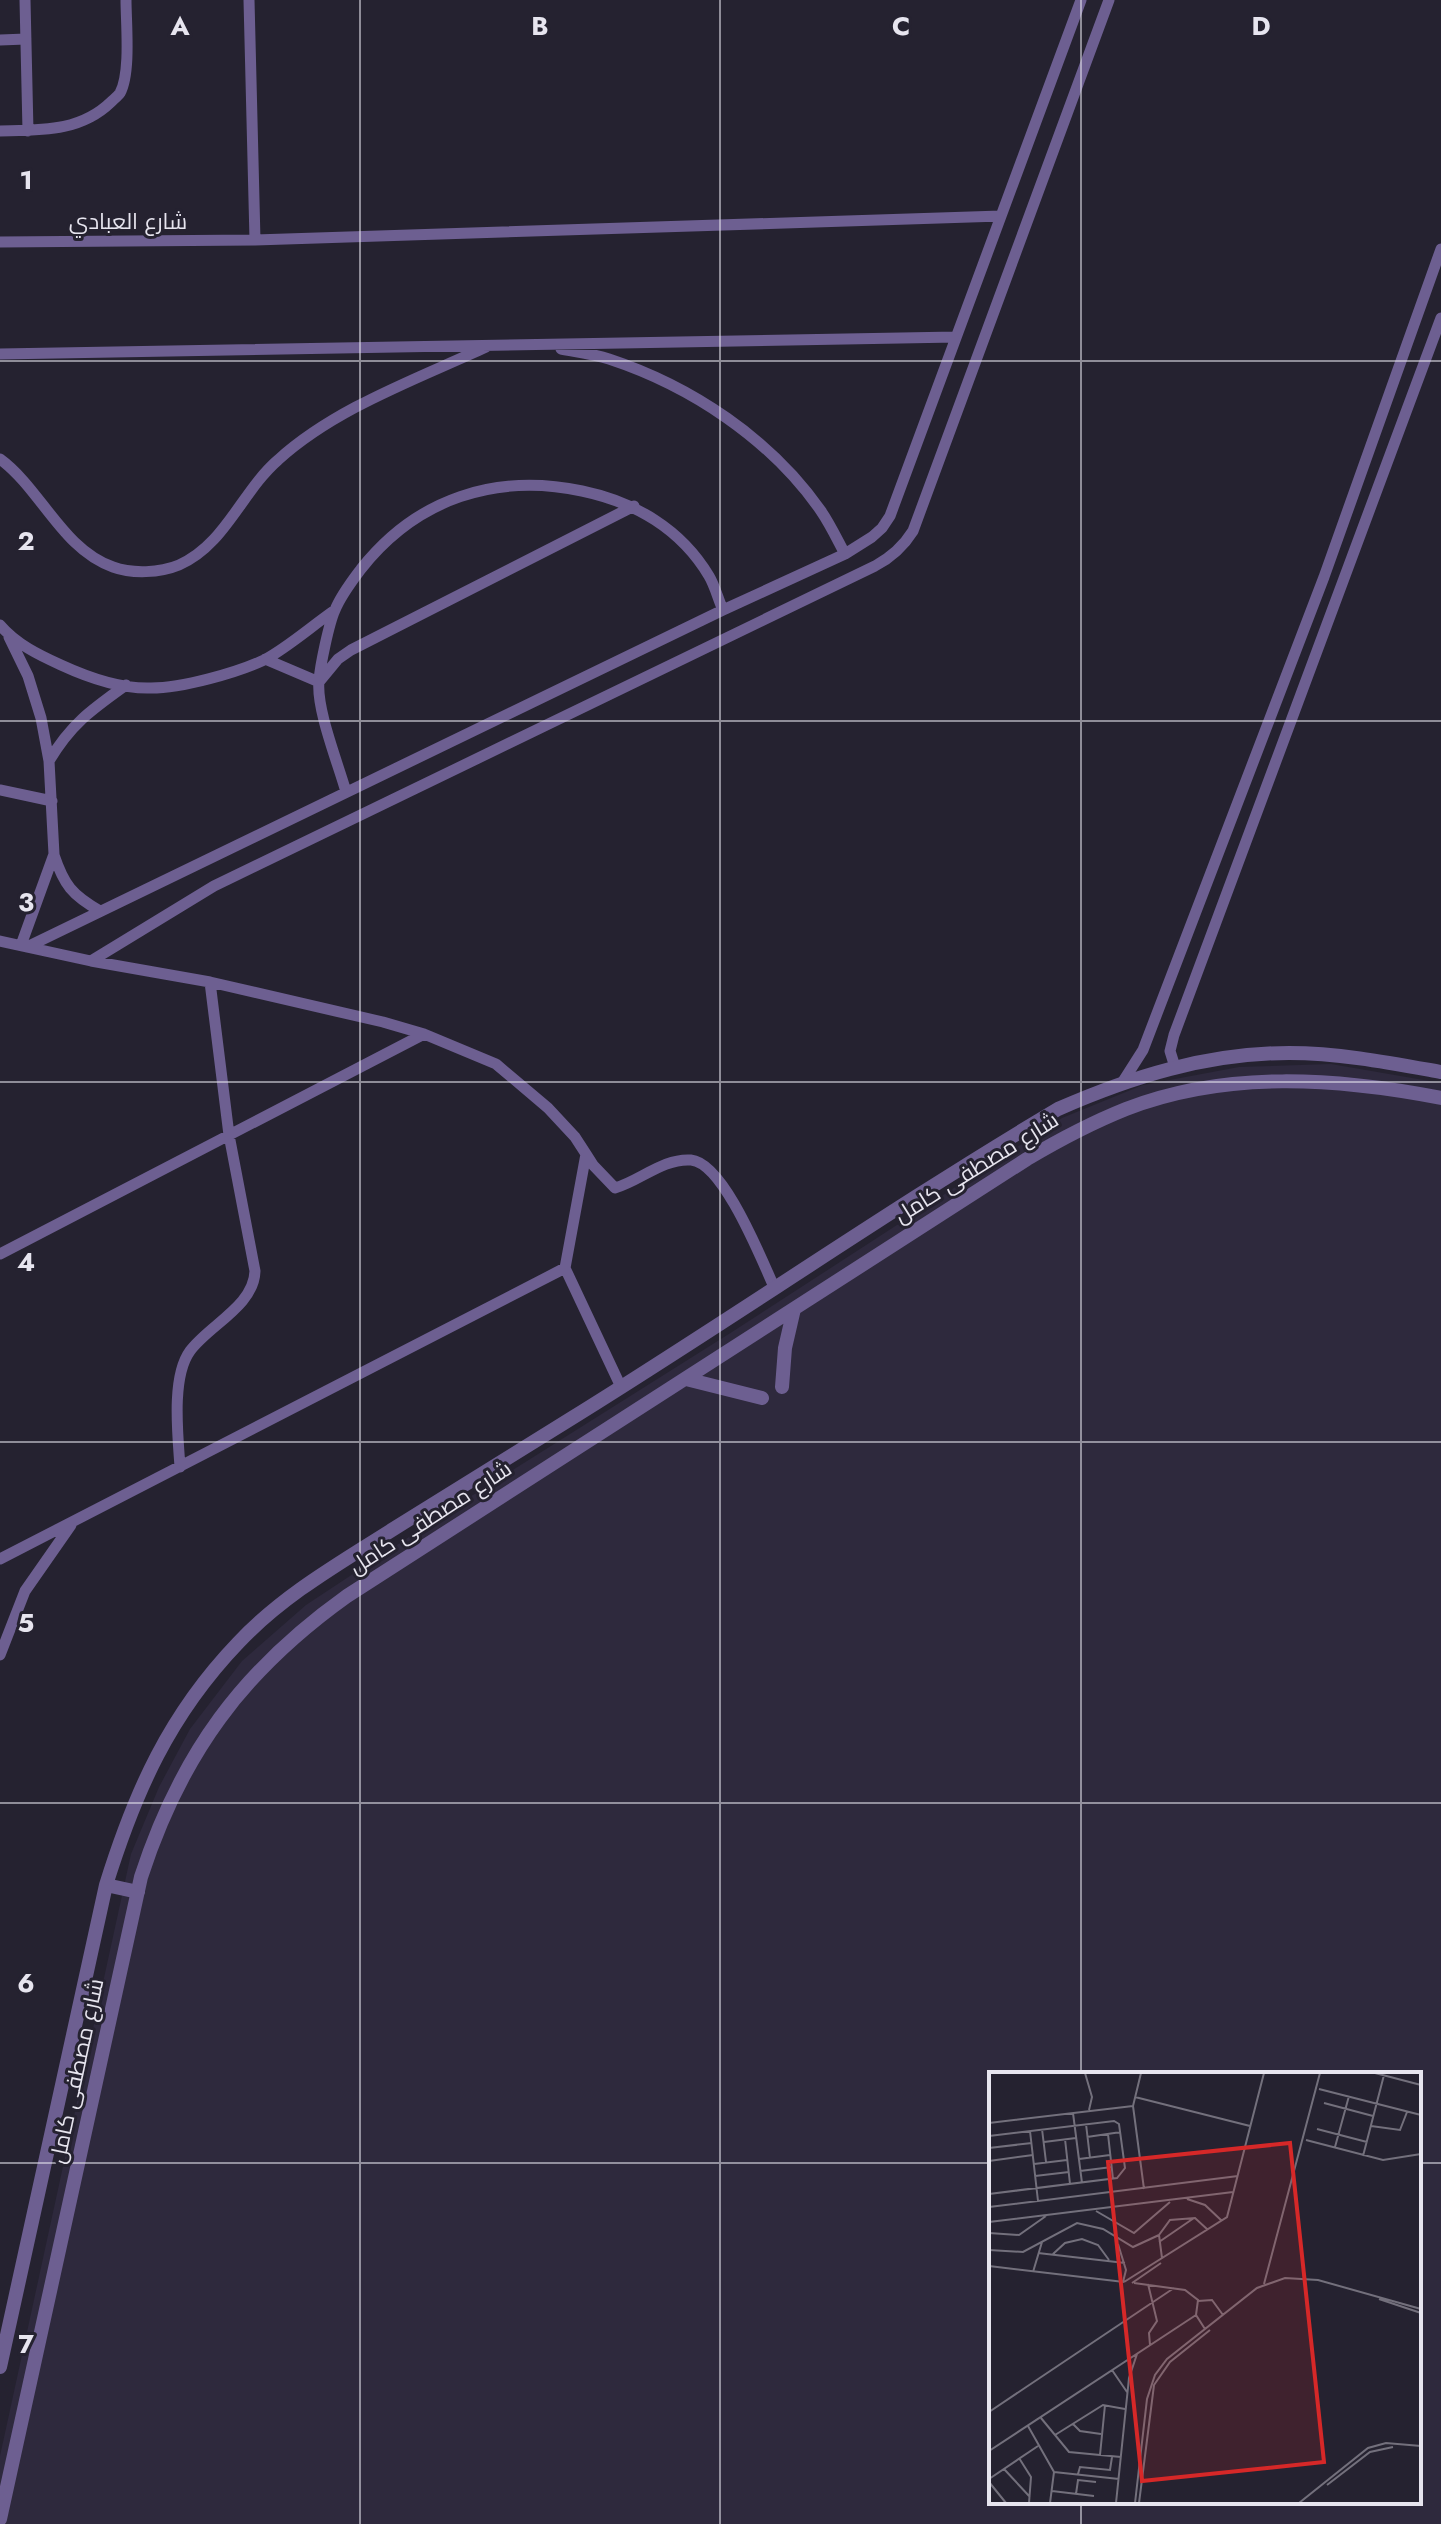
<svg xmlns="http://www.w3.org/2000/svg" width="1441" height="2524" viewBox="0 0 1441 2524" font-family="Jost,Cairo,sans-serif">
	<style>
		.built { fill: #2e293d; fill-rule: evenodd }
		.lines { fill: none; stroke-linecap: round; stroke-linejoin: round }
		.minor { stroke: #6d5f91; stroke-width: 11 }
		.tertiary { stroke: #6d5f91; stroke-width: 14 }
		.grid { fill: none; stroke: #e7e5ef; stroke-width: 2; stroke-opacity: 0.55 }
		.labels { text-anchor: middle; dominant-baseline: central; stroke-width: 6; stroke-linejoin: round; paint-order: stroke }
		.street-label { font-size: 22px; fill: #e7e5ef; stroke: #252230 }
		.inset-road { fill: none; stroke: #73707c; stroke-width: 2 }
		.view { fill: #d62828; fill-opacity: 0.15; stroke: #d62828; stroke-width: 4 }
		.inset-edge { fill: none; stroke: #e7e5ef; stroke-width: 4 }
		.grid-label { font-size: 26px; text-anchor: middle; font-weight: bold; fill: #e7e5ef; stroke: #252230; stroke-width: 6; stroke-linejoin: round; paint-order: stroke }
	</style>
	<rect width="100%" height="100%" fill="#252230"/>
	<path class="built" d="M1331 1064 1441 1083V2524H0V2456L131 1854 159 1787 190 1729 242 1661 306 1605 465 1500 732 1332 1062 1118 1143 1085 1239 1067ZM991 2074H1419V2502H991Z"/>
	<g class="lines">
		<path class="minor" d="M25 0 28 131
			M249 0 255 240
			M0 40 26 39
			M0 131C41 130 80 132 111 102 114 99 118 96 120 93 131 73 126 23 126 0
			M0 242 255 240 1001 216
			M561 349C577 352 594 354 609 359 691 386 771 439 821 511 830 524 837 539 845 554
			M0 354 956 337
			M0 459C41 489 62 549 113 567 132 574 160 573 179 565 225 545 242 491 278 460 335 408 417 379 486 347
			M0 625C16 644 39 655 61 665 87 677 122 689 151 688 182 688 236 673 264 660 287 648 313 625 335 610
			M9 637 28 676 41 718 49 761 54 854 21 945
			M265 659 319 682 338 659 351 650 634 506
			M49 761C71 724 91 710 126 685
			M0 790 52 801
			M346 792C338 763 316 709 319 681 320 666 329 623 335 610 341 595 352 581 361 569 417 498 496 473 582 491 635 502 681 529 709 576 715 586 718 599 723 610
			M54 855C64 885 72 895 100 911
			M0 941 91 961 210 982 383 1022 424 1034 496 1064 548 1108 575 1137 586 1154 565 1268 621 1387
			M27 947 723 610 845 554 872 537 882 528 890 516 1081 0
			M91 961 214 886 875 566C892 557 903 547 913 531L1109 0
			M1175 1067 1170 1051 1174 1035 1441 318
			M1122 1083 1143 1050 1324 577 1441 249
			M586 1154 593 1165 615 1188C640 1181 663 1158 691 1160 724 1163 762 1261 775 1289
			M0 1254 424 1034
			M180 1467C178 1436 171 1377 190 1351 209 1325 254 1306 255 1271L229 1135 210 982
			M0 1559 565 1268
			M0 1655 25 1591 71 1525"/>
		<path class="tertiary" d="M686 1379 762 1398
			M782 1387 785 1348 794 1309
			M106 1885 138 1892
			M0 2367 106 1885C135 1792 169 1715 238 1643 283 1595 340 1563 395 1528 454 1491 513 1455 572 1418 735 1317 893 1207 1058 1109 1131 1077 1207 1053 1289 1053 1340 1053 1391 1063 1441 1072
			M0 2519 141 1877C181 1754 242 1671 347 1596L1027 1159C1059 1140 1091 1123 1126 1109 1227 1070 1337 1078 1441 1098"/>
	</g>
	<path class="grid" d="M360 0V2524M720 0V2524M1081 0V2074M0 361H1441M0 721H1441M0 1082H1441M0 1442H1441M0 1803H1441M0 2163H991M1419 2163H1441M1081 2502V2524"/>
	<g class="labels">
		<g class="street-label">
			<text x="128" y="221">شارع العبادي</text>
			<text transform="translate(976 1167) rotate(-32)">شارع مصطفى كامل</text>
			<text transform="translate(430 1517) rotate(-33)">شارع مصطفى كامل</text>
			<text transform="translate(76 2071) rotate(-78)">شارع مصطفى كامل</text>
		</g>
	</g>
	<g transform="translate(989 2072)">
		<rect width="432" height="432" fill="#252230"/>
		<path class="inset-road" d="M96 1 103 25 100 38M152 1 144 34 155 117M386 1 432 13M330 17 432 43M146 25 261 54M335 31 384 44M84 41 93 111M0 51 144 34M97 52 101 86M382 54 411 58 418 40M53 57 57 90M328 57 378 70M41 59 49 129M119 62 124 107M0 64 125 49 130 52 136 96 128 106 0 122M98 65 132 60M76 67 81 112M317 68 394 88 432 82M55 70 87 66M346 75 360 24M0 76 43 71M374 84 395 3M90 87 121 83M0 89 44 83M45 92 78 88M91 99 123 95M46 104 80 100M198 127 216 133 233 149M0 135 249 104M107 139 145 161 181 130M0 150 244 120M0 161 30 163 57 144M170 170 205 146M129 172 137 198 134 210M0 178 34 180 88 151 114 157 144 175 170 163M49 181 136 191M64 182 76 171 93 167 109 173 120 188M173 186 170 163 181 148 206 146 219 158M0 194 135 210M44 200 53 170M135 210 238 145 275 1M143 211 172 191M145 211 196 218 209 228 207 243 216 257M159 212 168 249 160 261 161 273M275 212 331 1M390 227 432 241M209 229 223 228 234 243M123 298 138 320M0 340 185 216M52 346 80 380 132 385M84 352 91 359 112 362M39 354 65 400 61 431M66 363 114 333 136 337M0 379 207 243M111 383 116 333M30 386 42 405 40 431M15 397 41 425M65 400 130 407M89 402 91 395 121 398 123 385M0 407 49 374M0 410 17 431M338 413 381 380 404 375M63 419 105 424M87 422 89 408 107 410M127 431 140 306 148 282M146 431 158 327 166 303 178 287 268 216 296 206 329 208 432 237M150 431 165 313 181 290 221 258M310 431 379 376 397 371 432 374"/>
		<path class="view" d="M301 71 335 390 153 409 119 90Z"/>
		<rect width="432" height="432" class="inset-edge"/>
	</g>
	<g class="grid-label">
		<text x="180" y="35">A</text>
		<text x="540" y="35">B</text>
		<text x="901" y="35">C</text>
		<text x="1261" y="35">D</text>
		<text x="26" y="189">1</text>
		<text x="26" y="550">2</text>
		<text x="26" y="911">3</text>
		<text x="26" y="1271">4</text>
		<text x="26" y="1632">5</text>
		<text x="26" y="1992">6</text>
		<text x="26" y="2353">7</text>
	</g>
</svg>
